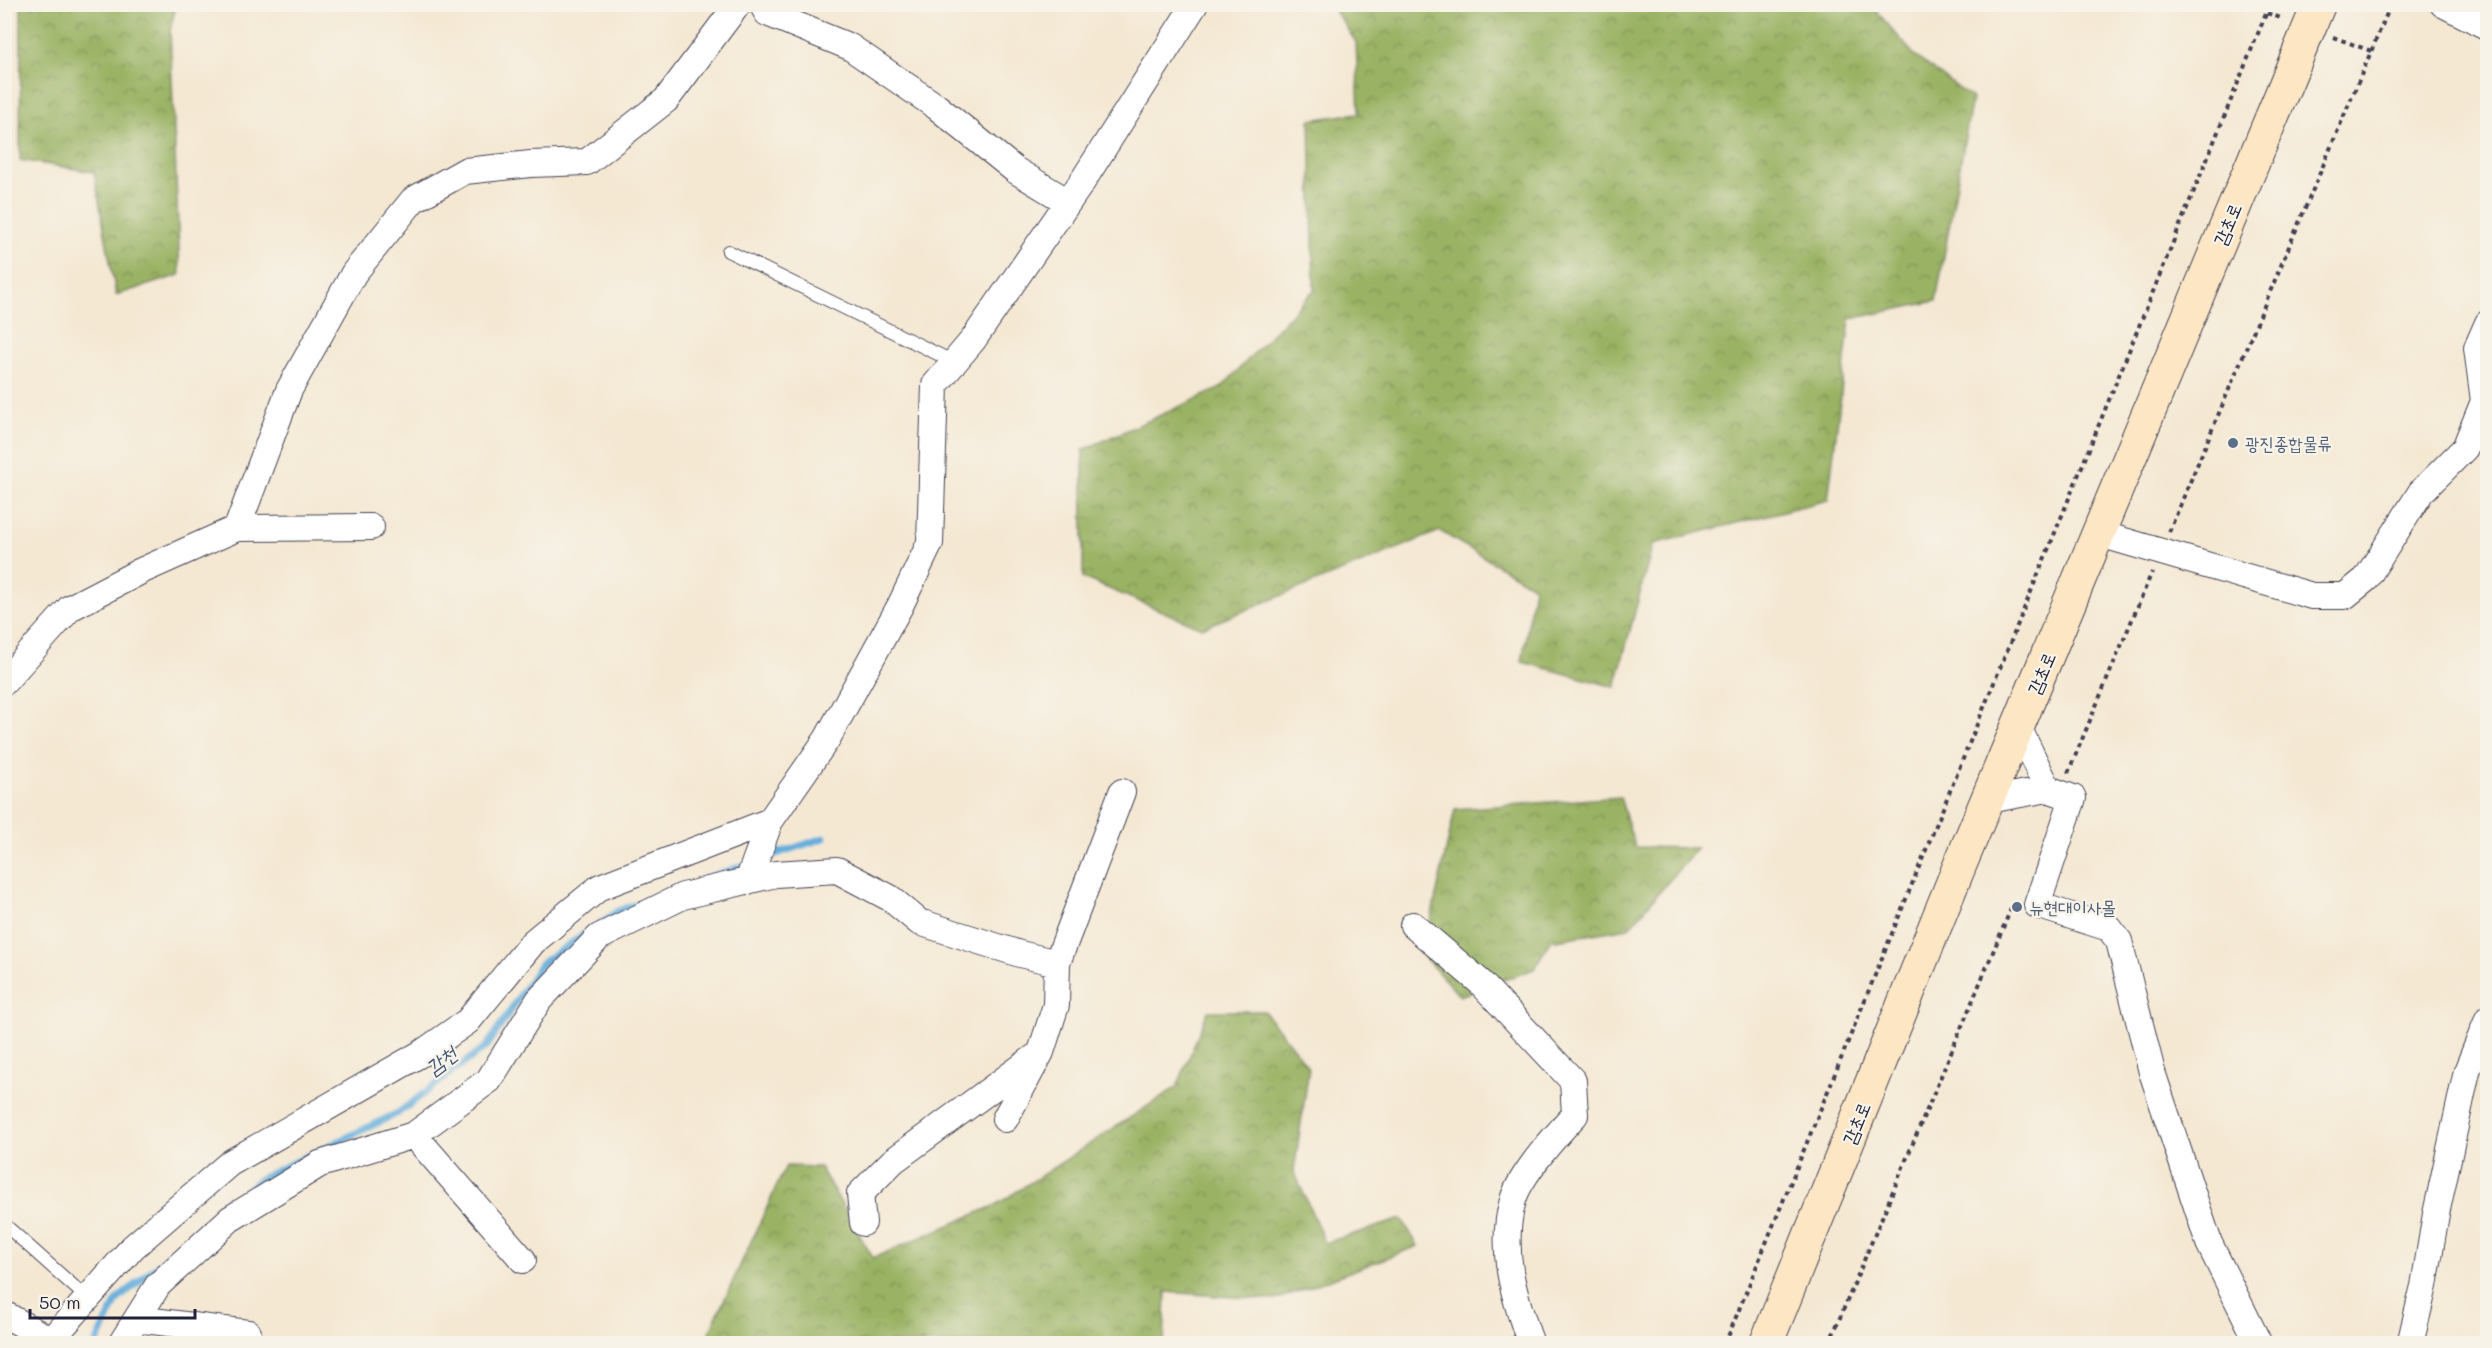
<svg xmlns="http://www.w3.org/2000/svg" width="2492" height="1348" viewBox="0 0 2492 1348" font-family="Mali,'Poor Story',sans-serif">
	<style>
		.forest { fill: url(#forest-crowns); stroke: #5e6a4f; stroke-width: 1.5 }
		.lines { fill: none; stroke-linecap: round; stroke-linejoin: round }
		.stream { stroke: #65aedd; stroke-width: 7 }
		.service-casing { stroke: #424052; stroke-width: 14 }
		.minor-casing { stroke: #424052; stroke-width: 28 }
		.secondary-casing { stroke: #424052; stroke-width: 35 }
		.path { stroke: #424052; stroke-width: 4; stroke-dasharray: 4.5 4.5; stroke-linecap: butt }
		.service { stroke: #fff; stroke-width: 12 }
		.minor { stroke: #fff; stroke-width: 26 }
		.secondary { stroke: #fce6c4; stroke-width: 33 }
		.service-dot { fill: #5c6f8a; stroke: #f7f3e8; stroke-width: 2 }
		.labels { text-anchor: middle; dominant-baseline: central; stroke-width: 4.5; stroke-linejoin: round; paint-order: stroke }
		.street-label { font-size: 18px; fill: #22223b; stroke: #f7f3e8 }
		.service-label { font-size: 18px; fill: #4e5e75; stroke: #f7f3e8; text-anchor: start }
		.water-label { font-size: 20px; font-style: italic; fill: #395374; stroke: #f7f3e8 }
	</style>
	<defs>
		<pattern id="forest-crowns" width="20" height="18" patternUnits="userSpaceOnUse" patternTransform="scale(1.5)"><rect width="20" height="18" fill="#9ab263"/><path d="M2 6a3 3 0 1 1 6 0M12 15a3 3 0 1 1 6 0" fill="none" stroke="#7d9053"/></pattern>
	</defs>
	<rect width="100%" height="100%" fill="#f7f3e8"/>
	<filter id="ink" filterUnits="userSpaceOnUse"><feTurbulence type="fractalNoise" baseFrequency=".0167" numOctaves="2"/><feDisplacementMap in="SourceGraphic" scale="12" xChannelSelector="R" yChannelSelector="G"/><feConvolveMatrix kernelMatrix="1 2 1 2 8 2 1 2 1" color-interpolation-filters="sRGB"/></filter>
	<filter id="wash" filterUnits="userSpaceOnUse"><feTurbulence type="fractalNoise" baseFrequency=".008" numOctaves="4" result="noise"/><feDisplacementMap in="SourceGraphic" scale="24" xChannelSelector="R" yChannelSelector="G"/><feGaussianBlur stdDeviation="1.35" result="paint"/><feColorMatrix in="noise" values="0 0 0 0 0 0 0 0 0 0 0 0 0 0 0 0 0 1.4 0 .05"/><feComposite in="paint" operator="in"/></filter>
	<g filter="url(#wash)">
		<rect width="100%" height="100%" fill="#f4e8d3"/>
		<path class="forest" d="M21 5H176L170 31 180 275 116 295 94 172 20 160Z
			M1331 5H1871L1916 57 1972 98 1936 301 1850 319 1828 500 1653 544 1615 687 1522 662 1534 587 1440 531 1202 628 1083 578V450L1221 388 1314 290 1310 120 1359 113 1356 42Z
			M1620 797 1635 847 1697 848 1629 928 1550 941 1534 969 1460 996 1423 956 1455 809Z
			M1208 1011H1264L1309 1068 1294 1171 1325 1243 1402 1219 1418 1246 1275 1300 1166 1292 1164 1343 725 1344 709 1333 786 1166 820 1167 873 1258 996 1205 1177 1087Z"/>
		<g class="lines">
			<path class="stream" d="M764 858 824 838
				M704 879 748 864
				M600 924 618 911 646 901
				M227 1207 260 1179 398 1113 487 1046 541 964 589 931
				M96 1344 117 1300 196 1233"/>
		</g>
	</g>
	<g filter="url(#ink)">
		<g class="lines">
			<g class="service-casing">
				<path id="service" d="M728 251 954 362
					M4 1224 87 1298"/>
			</g>
			<g class="minor-casing">
				<path id="minor" d="M762 4 767 13 850 47 937 107 1015 170 1068 202
					M2443 4 2488 27
					M237 528 371 527
					M2100 534 2312 596H2345L2366 579 2421 492 2465 448 2484 401 2477 348 2488 323
					M4 682 70 608 141 571 237 528 289 390 354 273 413 200 465 171 531 164 587 162 666 100 738 4
					M2048 789 2073 798 2037 905 2109 928 2119 941 2152 1072 2209 1243 2259 1344
					M1988 800 2048 789 2018 727
					M748 881 770 821 827 739 900 606 930 543 935 385 973 340 1082 182 1195 4
					M1413 925 1480 982 1573 1081 1575 1115C1557 1134 1520 1175 1513 1200 1499 1250 1514 1297 1531 1344
					M1005 1119 1041 1052 1056 1005 1057 963 1122 792
					M414 1135 523 1260
					M863 1223 860 1194 893 1161 1035 1057
					M4 1314 57 1344
					M137 1319 248 1333
					M51 1340 133 1247 230 1163 422 1053 468 1021 533 942 600 887 770 821
					M121 1344 158 1285 230 1219 320 1164 414 1135 489 1080 539 1000 599 937 683 896 776 874 837 870 890 898 919 922 1020 954 1057 963
					M2410 1344 2424 1286 2436 1214 2467 1071 2488 1019"/>
			</g>
			<g class="secondary-casing">
				<path id="secondary" d="M1766 1344 1957 872 2319 4"/>
			</g>
			<path class="path" d="M2267 13 2283 19
				M2333 37 2371 51
				M2169 532 2391 4
				M2068 773 2152 572
				M1725 1344 2270 4
				M1829 1344 2013 904"/>
			<use href="#service" class="service"/>
			<use href="#minor" class="minor"/>
			<use href="#secondary" class="secondary"/>
		</g>
	</g>
	<g class="service-dot">
		<circle cx="2233" cy="443" r="6"/>
		<circle cx="2017" cy="907" r="6"/>
	</g>
	<g class="labels">
		<g class="street-label">
			<text transform="translate(2227 224) rotate(-67)">감초로</text>
			<text transform="translate(2041 673) rotate(-67)">감초로</text>
			<text transform="translate(1856 1123) rotate(-68)">감초로</text>
		</g>
		<g class="service-label">
			<text x="2245" y="443">광진종합물류</text>
			<text x="2029" y="907">뉴현대이사몰</text>
		</g>
		<g class="water-label">
			<text transform="translate(441 1060) rotate(-37)">감천</text>
		</g>
	</g>
	<rect width="2492" height="1348" fill="none" stroke="#f7f3e8" stroke-width="24"/>
	<path d="M30 1309v9h165v-9" fill="none" stroke="#22223b" stroke-width="3"/>
	<text x="39" y="1309" font-size="18" fill="#22223b" stroke="#f7f3e8" stroke-width="4.5" paint-order="stroke">50 m</text>
</svg>
